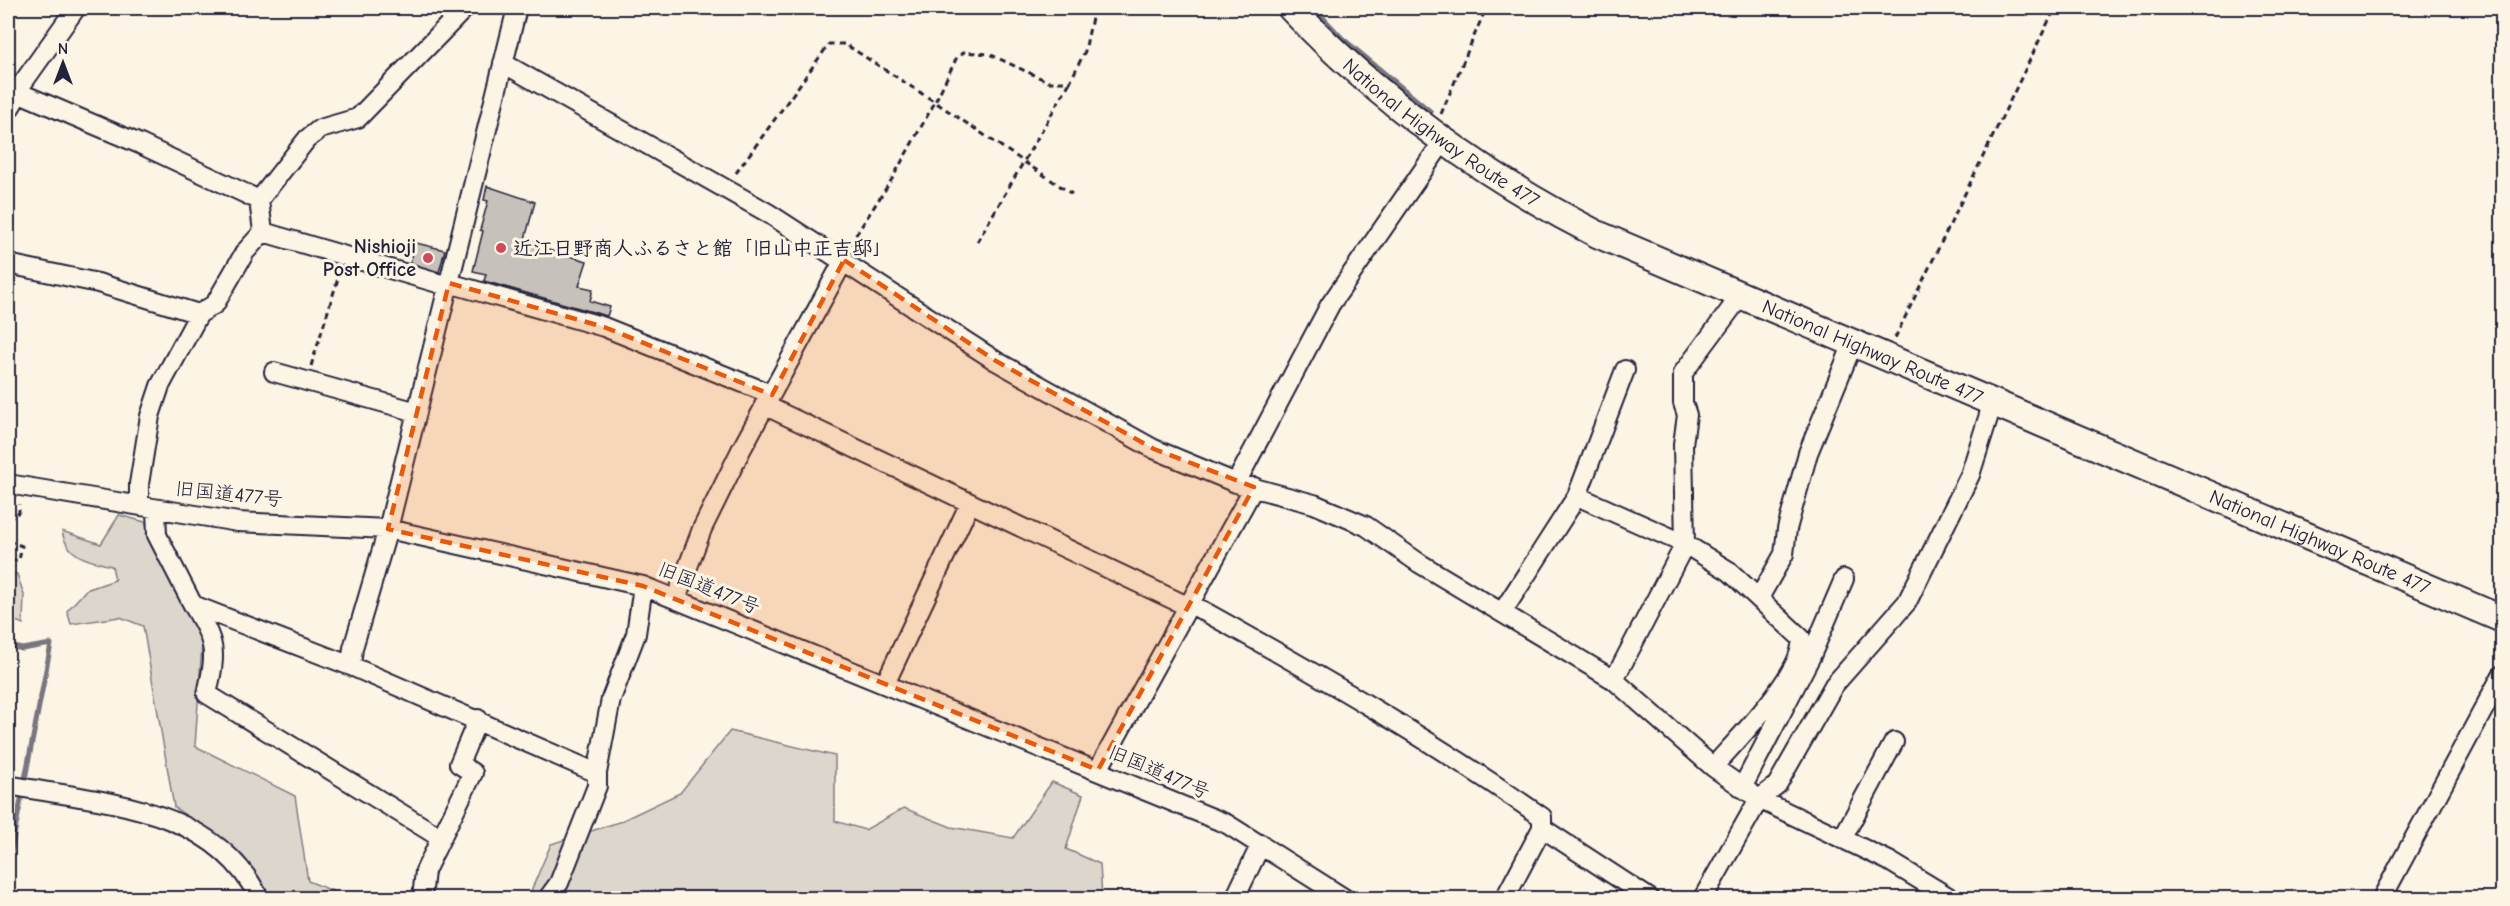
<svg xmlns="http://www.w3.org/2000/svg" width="2510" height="906" viewBox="0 0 2510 906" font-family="'Comic Neue','Klee One',sans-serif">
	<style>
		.green { fill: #dcd6cc; stroke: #7f7c84; stroke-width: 1.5 }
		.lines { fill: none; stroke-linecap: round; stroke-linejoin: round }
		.stream { stroke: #78757e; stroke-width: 5 }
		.building { fill: #c6c1bb; stroke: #22223b; stroke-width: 1.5 }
		.minor-casing { stroke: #22223b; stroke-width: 22 }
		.highway-casing { stroke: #22223b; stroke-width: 30 }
		.path { stroke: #22223b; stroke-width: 3; stroke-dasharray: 6 4.5; stroke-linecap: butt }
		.minor { stroke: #fcf5e5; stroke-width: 18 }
		.highway { stroke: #fcf5e5; stroke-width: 26 }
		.marked { fill: #e8590c; fill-opacity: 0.2; stroke: #e8590c; stroke-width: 4.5; stroke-dasharray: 12 8; stroke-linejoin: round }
		.poi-dot { fill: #d1495b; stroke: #fcf5e5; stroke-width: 2 }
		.labels { text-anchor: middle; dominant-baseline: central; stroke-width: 6; stroke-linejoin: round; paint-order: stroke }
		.street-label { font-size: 20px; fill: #22223b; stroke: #fcf5e5 }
		.poi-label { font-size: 20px; font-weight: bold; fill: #22223b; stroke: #fcf5e5; text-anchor: end }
	</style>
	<rect width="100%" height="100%" fill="#fcf5e5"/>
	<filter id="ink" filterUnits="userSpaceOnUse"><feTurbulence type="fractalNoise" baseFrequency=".0167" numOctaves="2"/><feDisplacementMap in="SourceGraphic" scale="12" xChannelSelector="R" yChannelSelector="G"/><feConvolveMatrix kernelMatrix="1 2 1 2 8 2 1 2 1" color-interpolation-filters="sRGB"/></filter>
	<g filter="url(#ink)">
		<path class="green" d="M119 515 145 522 162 565 203 630 195 746 295 796 308 881 350 898H270L243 856 174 807 143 626 120 617 71 624 67 611 86 590 115 580 112 566C90 561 66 557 62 531L101 544Z
			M8 573 17 574 24 595 23 624 8 618Z
			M730 731 835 756V821L865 830 904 808 951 827 1013 838 1052 782 1083 795 1066 849 1100 864 1102 898H528L551 844 619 822 680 793Z"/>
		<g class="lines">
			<path class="stream" d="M1314 8 1342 38 1431 112
				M8 645 22 649 51 644 8 867"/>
		</g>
		<path class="building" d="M487 186 535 202 525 239 535 242 534 246 587 261 579 286 593 289 590 301 610 307 607 316 484 281 486 274 473 271 483 231 480 230 488 201 484 200Z
			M416 243 445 250 439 272 410 263Z"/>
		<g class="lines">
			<g class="minor-casing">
				<path id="minor" d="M503 63 768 213 996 361 1154 449 1236 483 1314 504 1366 526 1419 563 1614 680 1713 767 1759 799 1889 861 1950 898
					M8 88 140 144 259 200
					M17 91 76 8
					M8 111 20 91
					M263 232 259 200 307 139 320 129 358 118 465 8
					M263 232 448 286
					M8 264 98 283 199 314
					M449 283 604 327 768 393 767 401
					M274 372 417 412
					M764 405 1187 606
					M1236 483 1330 305 1444 140
					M8 484 238 522 388 529 643 586 1227 824 1344 898
					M1577 496 1685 544 1729 571 1801 638C1806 671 1735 742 1713 767
					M139 505V484L150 416 160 386 199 314 215 304 245 252 263 232
					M156 509 157 535 193 605 351 666 597 773 611 699 636 634 643 586
					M1759 598 1784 554 1787 529 1808 453 1854 341
					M676 599 702 529 741 450 844 260
					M1189 603C1310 670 1429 738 1542 817V828L1649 898
					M193 605C216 644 217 650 207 694L441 838
					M1503 611 1577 496 1625 370
					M351 666 353 648 388 529 517 8
					M1614 680 1685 544 1683 444 1687 415 1683 403V373L1742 294
					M885 684 969 505
					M1098 770 1254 487
					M8 785C97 802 213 804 259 898
					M1742 788 1811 656 1844 579
					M1842 839 1894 742
					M422 898 425 871 473 773 459 764 478 719
					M548 898 559 883 597 786V773
					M1235 898 1261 844
					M1505 898 1542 828
					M1703 898 1759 799 1777 785 1834 685 1907 602 1970 475 1993 402
					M2382 898 2502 675"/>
			</g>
			<g class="highway-casing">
				<g id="highway">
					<path id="s1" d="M1291 8C1377 99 1485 177 1597 234L2502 619"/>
				</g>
			</g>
			<path class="path" d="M1441 114 1486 8
				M736 173 829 44H845L935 102 957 57 964 52 989 54 1049 82H1070L1085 51 1094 8
				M977 242 1070 82
				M850 244 892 179 935 102 1072 194
				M1895 338 2055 8
				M311 366 340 272
				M8 520 19 512V504
				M8 541 22 546 19 560 8 561"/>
			<use href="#minor" class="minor"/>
			<use href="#highway" class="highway"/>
		</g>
	</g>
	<path class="marked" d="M844 260 996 361 1154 449 1254 487 1098 770 643 586 388 529 449 283 604 327 772 395Z"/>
	<g class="poi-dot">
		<circle cx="501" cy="248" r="6"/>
		<circle cx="428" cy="258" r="6"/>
	</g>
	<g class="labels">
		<g class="street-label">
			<text stroke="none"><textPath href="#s1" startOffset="196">National Highway Route 477</textPath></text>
			<text stroke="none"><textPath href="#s1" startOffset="682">National Highway Route 477</textPath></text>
			<text transform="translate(229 494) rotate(6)">旧国道477号</text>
			<text stroke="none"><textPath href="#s1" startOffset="1168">National Highway Route 477</textPath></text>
			<text transform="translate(709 588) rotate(22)">旧国道477号</text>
			<text transform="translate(1159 772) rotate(23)">旧国道477号</text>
		</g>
		<g class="poi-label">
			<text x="416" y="246">Nishioji<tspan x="416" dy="23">Post Office</tspan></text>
			<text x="513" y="248" text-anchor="start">近江日野商人ふるさと館「旧山中正吉邸」</text>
		</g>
	</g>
	<rect width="2510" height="906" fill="none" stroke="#fcf5e5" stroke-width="30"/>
	<rect x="15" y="15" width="2480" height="876" fill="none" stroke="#22223b" stroke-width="2" filter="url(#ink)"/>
	<g transform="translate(63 63)" stroke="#fcf5e5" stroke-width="4.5" paint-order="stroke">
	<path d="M0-4.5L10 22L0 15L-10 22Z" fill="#22223b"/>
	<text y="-9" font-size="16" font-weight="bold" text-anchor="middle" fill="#22223b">N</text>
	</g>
</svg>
